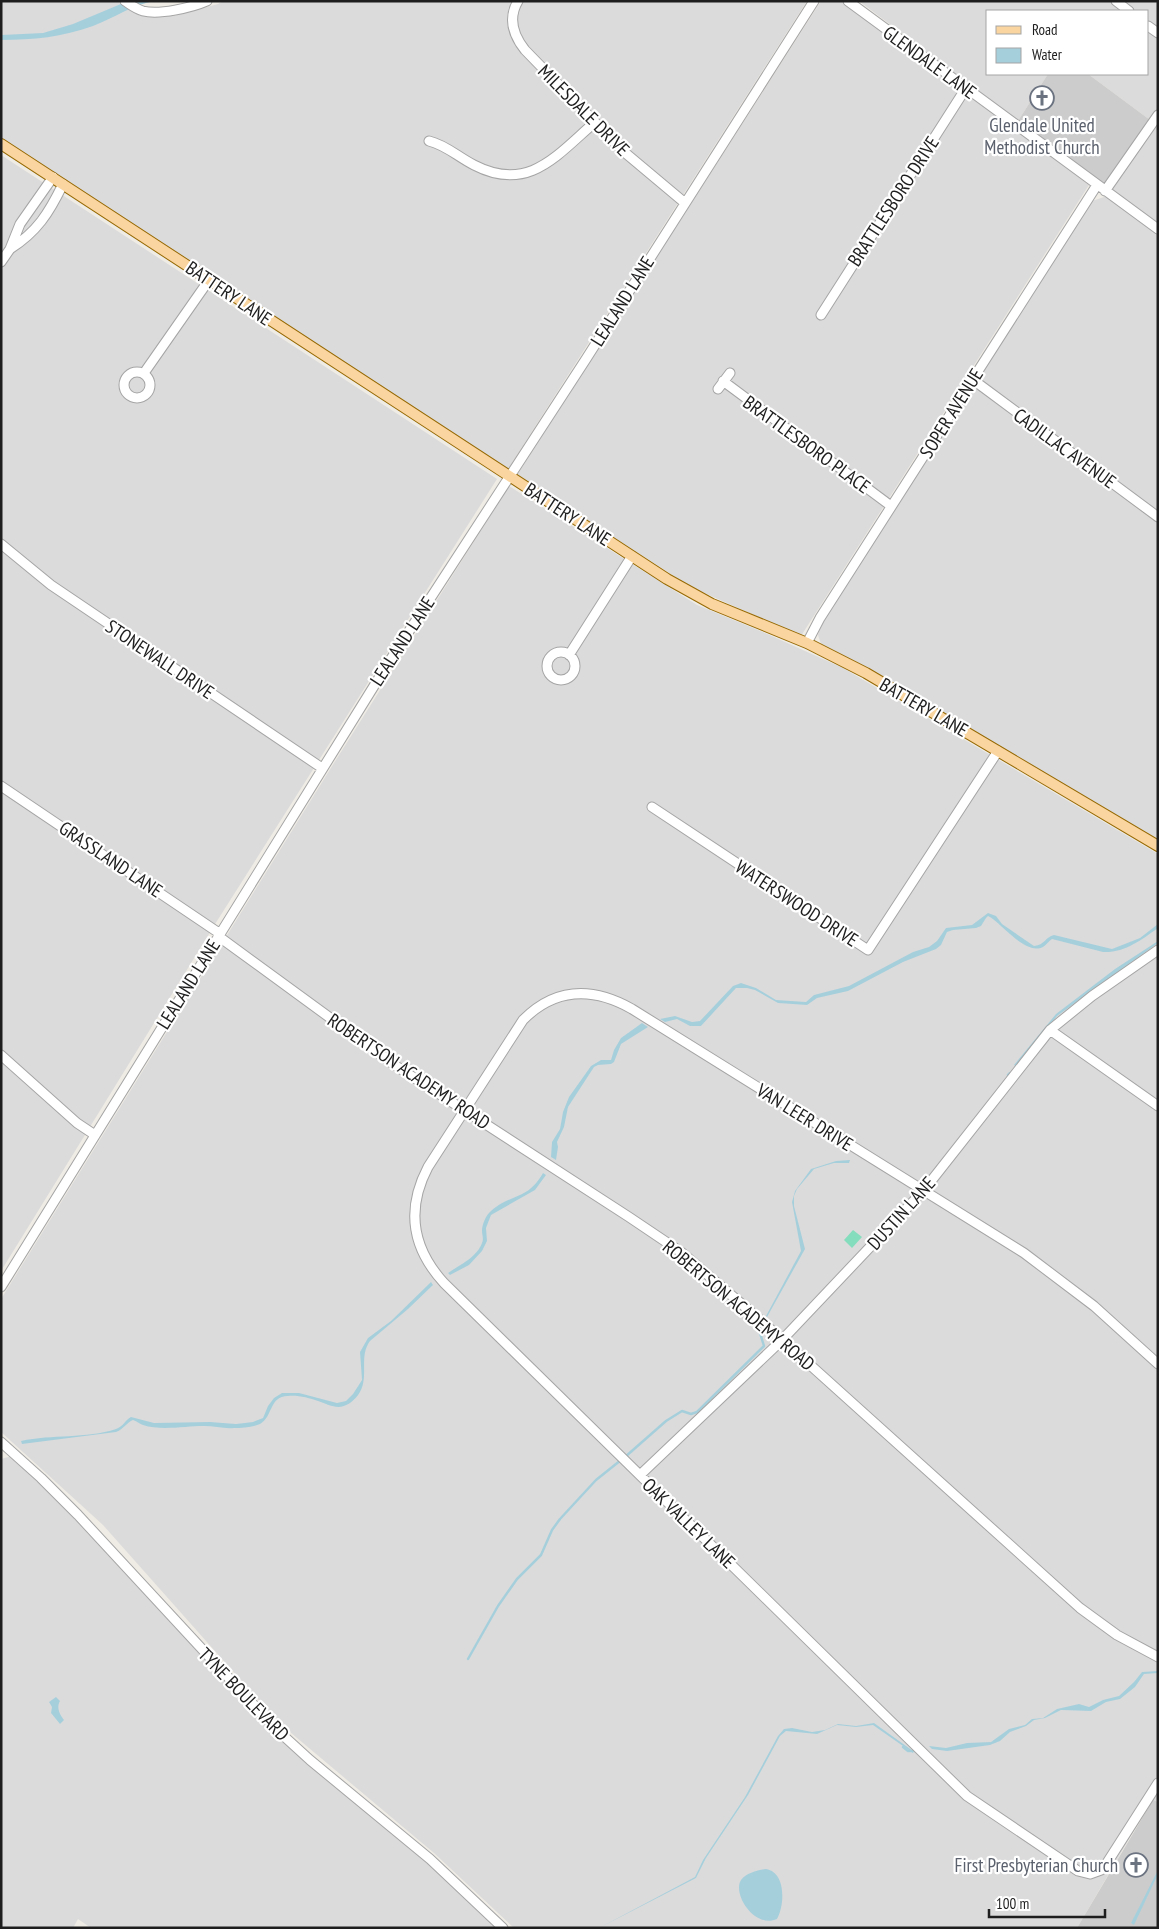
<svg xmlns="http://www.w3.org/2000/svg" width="1159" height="1929" viewBox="0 0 1159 1929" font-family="'PT Sans Narrow',sans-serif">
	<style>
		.residential { fill: #dcdbdb }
		.religious { fill: #ccc }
		.pitch { fill: #84ddbc }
		.water { fill: #a6cfdc }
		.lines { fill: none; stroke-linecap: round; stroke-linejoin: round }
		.stream { stroke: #a6cfdc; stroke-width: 2.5 }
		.minor-casing { stroke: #a5a5a5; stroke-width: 11 }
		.major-casing { stroke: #966903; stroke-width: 12 }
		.minor { stroke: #fff; stroke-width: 9 }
		.major { stroke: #fad59f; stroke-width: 10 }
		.labels { text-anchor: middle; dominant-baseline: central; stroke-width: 4.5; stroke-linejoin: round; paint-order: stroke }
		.street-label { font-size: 19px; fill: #1e1e1e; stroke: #fff }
		.worship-label { font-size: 19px; fill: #5b616d; stroke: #fff }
	</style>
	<rect width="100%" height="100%" fill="#efece5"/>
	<path class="residential" d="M1 1H117L140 16H174L218 4 223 1H807L508 469 1 138Z
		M821 1H841L1089 185 801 636 691 587 517 475Z
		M859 1H1158V108L1150 120 1088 74H1148V11H988V74H1048L1018 121Z
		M1158 117V839L861 665 821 644 818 635 821 625 1092 201 1104 197Z
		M1 155 497 479 217 921 1 1271Z
		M509 486 697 605 765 633 843 668 1158 854V1802L1152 1800 1077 1928H514L434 1853 278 1722 103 1525 1 1432V1299L334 763Z
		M12 1456 68 1512 199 1653 321 1776 412 1849 496 1928H91L78 1919 73 1928H1V1459Z"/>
	<path class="religious" d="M1048 74H1088L1150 120 1105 185 1018 121Z
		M1153 1800 1158 1802V1928H1077Z"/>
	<path class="pitch" d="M853 1230 862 1237 852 1248 844 1240Z"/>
	<path class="water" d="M128 1H154C132 5 114 18 93 26 62 37 34 40 1 40V35L43 33 73 24Z
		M988 913 996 916 1002 924 1034 946C1045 945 1045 937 1054 935L1112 949 1140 938 1158 924V928C1141 940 1125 953 1103 952L1052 939C1049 941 1046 945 1043 947 1025 956 1002 923 988 916L986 918 981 926 976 928 953 930 947 932 941 945 936 949 903 962 848 991 817 998 807 1005 778 1003 755 990 747 988H736L701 1026H690L677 1019 665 1022 660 1019 675 1016 692 1022 700 1021 733 986 741 983 756 988 776 1000 806 1002 814 995 849 986 913 952 929 947 937 941 946 928 972 925Z
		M1158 941V943L1057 1016 1017 1067 1014 1065 1056 1014 1115 969Z
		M642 1023 648 1027 621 1044 614 1062 611 1064 598 1065 594 1067 568 1107 564 1127 557 1142 558 1147 556 1160 551 1157 552 1142 560 1129 563 1112 569 1097 591 1066 601 1060H611L614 1050 621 1038Z
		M850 1160 849 1163H834L814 1169 797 1189 794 1196V1206L805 1249 767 1317 766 1316 801 1251 792 1202 795 1191 811 1169 836 1161Z
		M543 1173 546 1175 535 1190 491 1215 486 1228 487 1241 482 1251 469 1265 450 1275 448 1273C460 1265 477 1257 482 1243 484 1239 482 1235 482 1231 482 1224 486 1215 491 1211 511 1193 527 1201 543 1173Z
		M431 1282 433 1285 408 1309 370 1341C356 1360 375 1385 350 1403 338 1411 330 1405 318 1401 309 1398 298 1395 288 1396 269 1396 273 1417 260 1424 253 1427 242 1428 234 1428 224 1429 214 1426 204 1426 186 1426 160 1431 143 1425 140 1424 136 1421 133 1420 127 1422 123 1430 116 1432L22 1444 21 1441C52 1434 86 1439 116 1429 124 1426 125 1420 131 1417L154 1423 210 1422 236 1424 253 1422 263 1418 268 1406 274 1398 282 1393H299L337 1403 346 1401 353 1394 362 1380 360 1352 368 1338 391 1321Z
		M1158 1671V1673L1144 1674 1135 1687 1120 1699 1106 1702 1091 1711 1061 1710 1045 1718 1034 1720 1026 1726 1010 1732 1000 1741 990 1745 947 1751 932 1749 929 1746 946 1748 967 1743 991 1742 1009 1729 1025 1725 1032 1719 1043 1718 1057 1709 1079 1704 1089 1707 1103 1700 1119 1696 1134 1682 1142 1672Z
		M56 1697 60 1701C56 1708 60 1715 64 1720L60 1724 51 1713 52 1707 49 1702Z
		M874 1723 913 1751V1753L873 1725 856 1727 837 1725 817 1734 786 1731 780 1736 748 1795 706 1858 696 1878 599 1928 695 1877 703 1860 745 1797 778 1736 784 1729 792 1728 812 1732 825 1730 838 1724 856 1726Z
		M766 1869C786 1872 785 1905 777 1919 755 1929 732 1894 741 1880 746 1873 758 1870 766 1869Z
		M1158 1870V1874L1134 1925 1131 1923Z"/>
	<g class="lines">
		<path class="stream" d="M1008 1075 1010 1073
			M625 1457 666 1421 682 1411 691 1414 697 1412 764 1346 759 1330 761 1326
			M468 1659 498 1606 517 1579 541 1555 552 1530 560 1519 596 1480 621 1460
			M903 1747 908 1751H917"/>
		<g class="minor-casing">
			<path id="minor" d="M125 1C131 5 136 9 143 11 159 15 191 8 207 1
				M518 1C508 18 513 35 525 50L623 151 685 203
				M848 1 1158 229
				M1116 1 1129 11
				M1148 26 1158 33
				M429 141C446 145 458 157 474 165 528 193 556 156 594 123
				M53 177 20 224 10 249C37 232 49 213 63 184
				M1105 191 1158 115
				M1 262 10 249
				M821 315 966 88
				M124 385a13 13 0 1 1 26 0a13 13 0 1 1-26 0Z
				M144 373 209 280
				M972 379 1158 517
				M723 381 891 506
				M718 389 730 373
				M1 544 51 585 322 768
				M807 643 820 618 1097 185
				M547 666a14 14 0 1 1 28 0a14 14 0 1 1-28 0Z
				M569 655 632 556
				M1 786 219 933
				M652 807 868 950 998 751
				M218 936 396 1066 629 1217 681 1252 758 1318 1080 1608 1117 1635 1158 1657
				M1050 1030 1158 1106
				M1 1055 77 1123 95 1135
				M1 1287 387 665 586 359 814 1
				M1158 1364 1094 1306 1024 1253 632 1009C593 987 556 987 523 1020L428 1167C406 1209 412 1248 444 1283L967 1796 1078 1871 1090 1874 1101 1870 1105 1866 1158 1783
				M1 1442 41 1478 78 1515 276 1729 310 1760 430 1859 503 1928
				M640 1475 782 1340 924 1190 1050 1030 1092 996 1158 950"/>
		</g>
		<g class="major-casing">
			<path id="major" d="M1 144 667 579 712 604 807 643 866 673 1158 846"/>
		</g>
		<use href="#minor" class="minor"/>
		<use href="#major" class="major"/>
	</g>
	<defs>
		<g id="church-ring" transform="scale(1.25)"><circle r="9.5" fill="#fff" stroke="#6b7280" stroke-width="1.5"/><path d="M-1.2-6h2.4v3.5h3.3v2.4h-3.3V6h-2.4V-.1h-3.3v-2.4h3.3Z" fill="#6b7280"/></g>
	</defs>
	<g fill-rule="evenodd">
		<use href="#church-ring" x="1042" y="98"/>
		<use href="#church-ring" x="1136" y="1865"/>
	</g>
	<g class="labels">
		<g class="street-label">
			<text transform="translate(930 62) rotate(36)">GLENDALE LANE</text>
			<text transform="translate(584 110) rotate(45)">MILESDALE DRIVE</text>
			<text transform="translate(893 201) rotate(-57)">BRATTLESBORO DRIVE</text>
			<text transform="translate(229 293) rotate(34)">BATTERY LANE</text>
			<text transform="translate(622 301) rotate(-58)">LEALAND LANE</text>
			<text transform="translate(951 413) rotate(-58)">SOPER AVENUE</text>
			<text transform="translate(807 444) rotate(36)">BRATTLESBORO PLACE</text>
			<text transform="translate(1065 448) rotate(36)">CADILLAC AVENUE</text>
			<text transform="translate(568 514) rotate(33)">BATTERY LANE</text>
			<text transform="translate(402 641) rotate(-57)">LEALAND LANE</text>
			<text transform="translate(160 659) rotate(34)">STONEWALL DRIVE</text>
			<text transform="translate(924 707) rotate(30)">BATTERY LANE</text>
			<text transform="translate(111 859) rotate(34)">GRASSLAND LANE</text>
			<text transform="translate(797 903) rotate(33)">WATERSWOOD DRIVE</text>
			<text transform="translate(188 984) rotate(-58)">LEALAND LANE</text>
			<text transform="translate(409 1071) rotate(34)">ROBERTSON ACADEMY ROAD</text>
			<text transform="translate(805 1117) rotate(32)">VAN LEER DRIVE</text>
			<text transform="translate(901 1213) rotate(-48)">DUSTIN LANE</text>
			<text transform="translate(739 1305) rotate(40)">ROBERTSON ACADEMY ROAD</text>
			<text transform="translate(689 1523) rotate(44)">OAK VALLEY LANE</text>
			<text transform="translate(244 1694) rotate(46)">TYNE BOULEVARD</text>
		</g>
		<g class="worship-label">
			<text x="1042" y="125">Glendale United<tspan x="1042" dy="22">Methodist Church</tspan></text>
			<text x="1118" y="1865" text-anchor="end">First Presbyterian Church</text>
		</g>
	</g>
	<rect width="1159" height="1929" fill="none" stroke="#1e1e1e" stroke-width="5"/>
	<rect x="986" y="10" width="162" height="65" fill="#ffffff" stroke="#a5a5a5"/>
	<rect x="996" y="26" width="25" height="8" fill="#fad59f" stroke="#a5a5a5"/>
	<text x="1032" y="35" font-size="15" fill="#1e1e1e">Road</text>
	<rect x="996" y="48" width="25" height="15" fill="#a6cfdc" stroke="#a5a5a5"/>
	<text x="1032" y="60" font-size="15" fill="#1e1e1e">Water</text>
	<path d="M989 1909v8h116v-8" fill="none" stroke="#1e1e1e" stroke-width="2.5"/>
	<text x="996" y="1909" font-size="15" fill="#1e1e1e" stroke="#ffffff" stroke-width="4" paint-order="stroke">100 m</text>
</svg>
